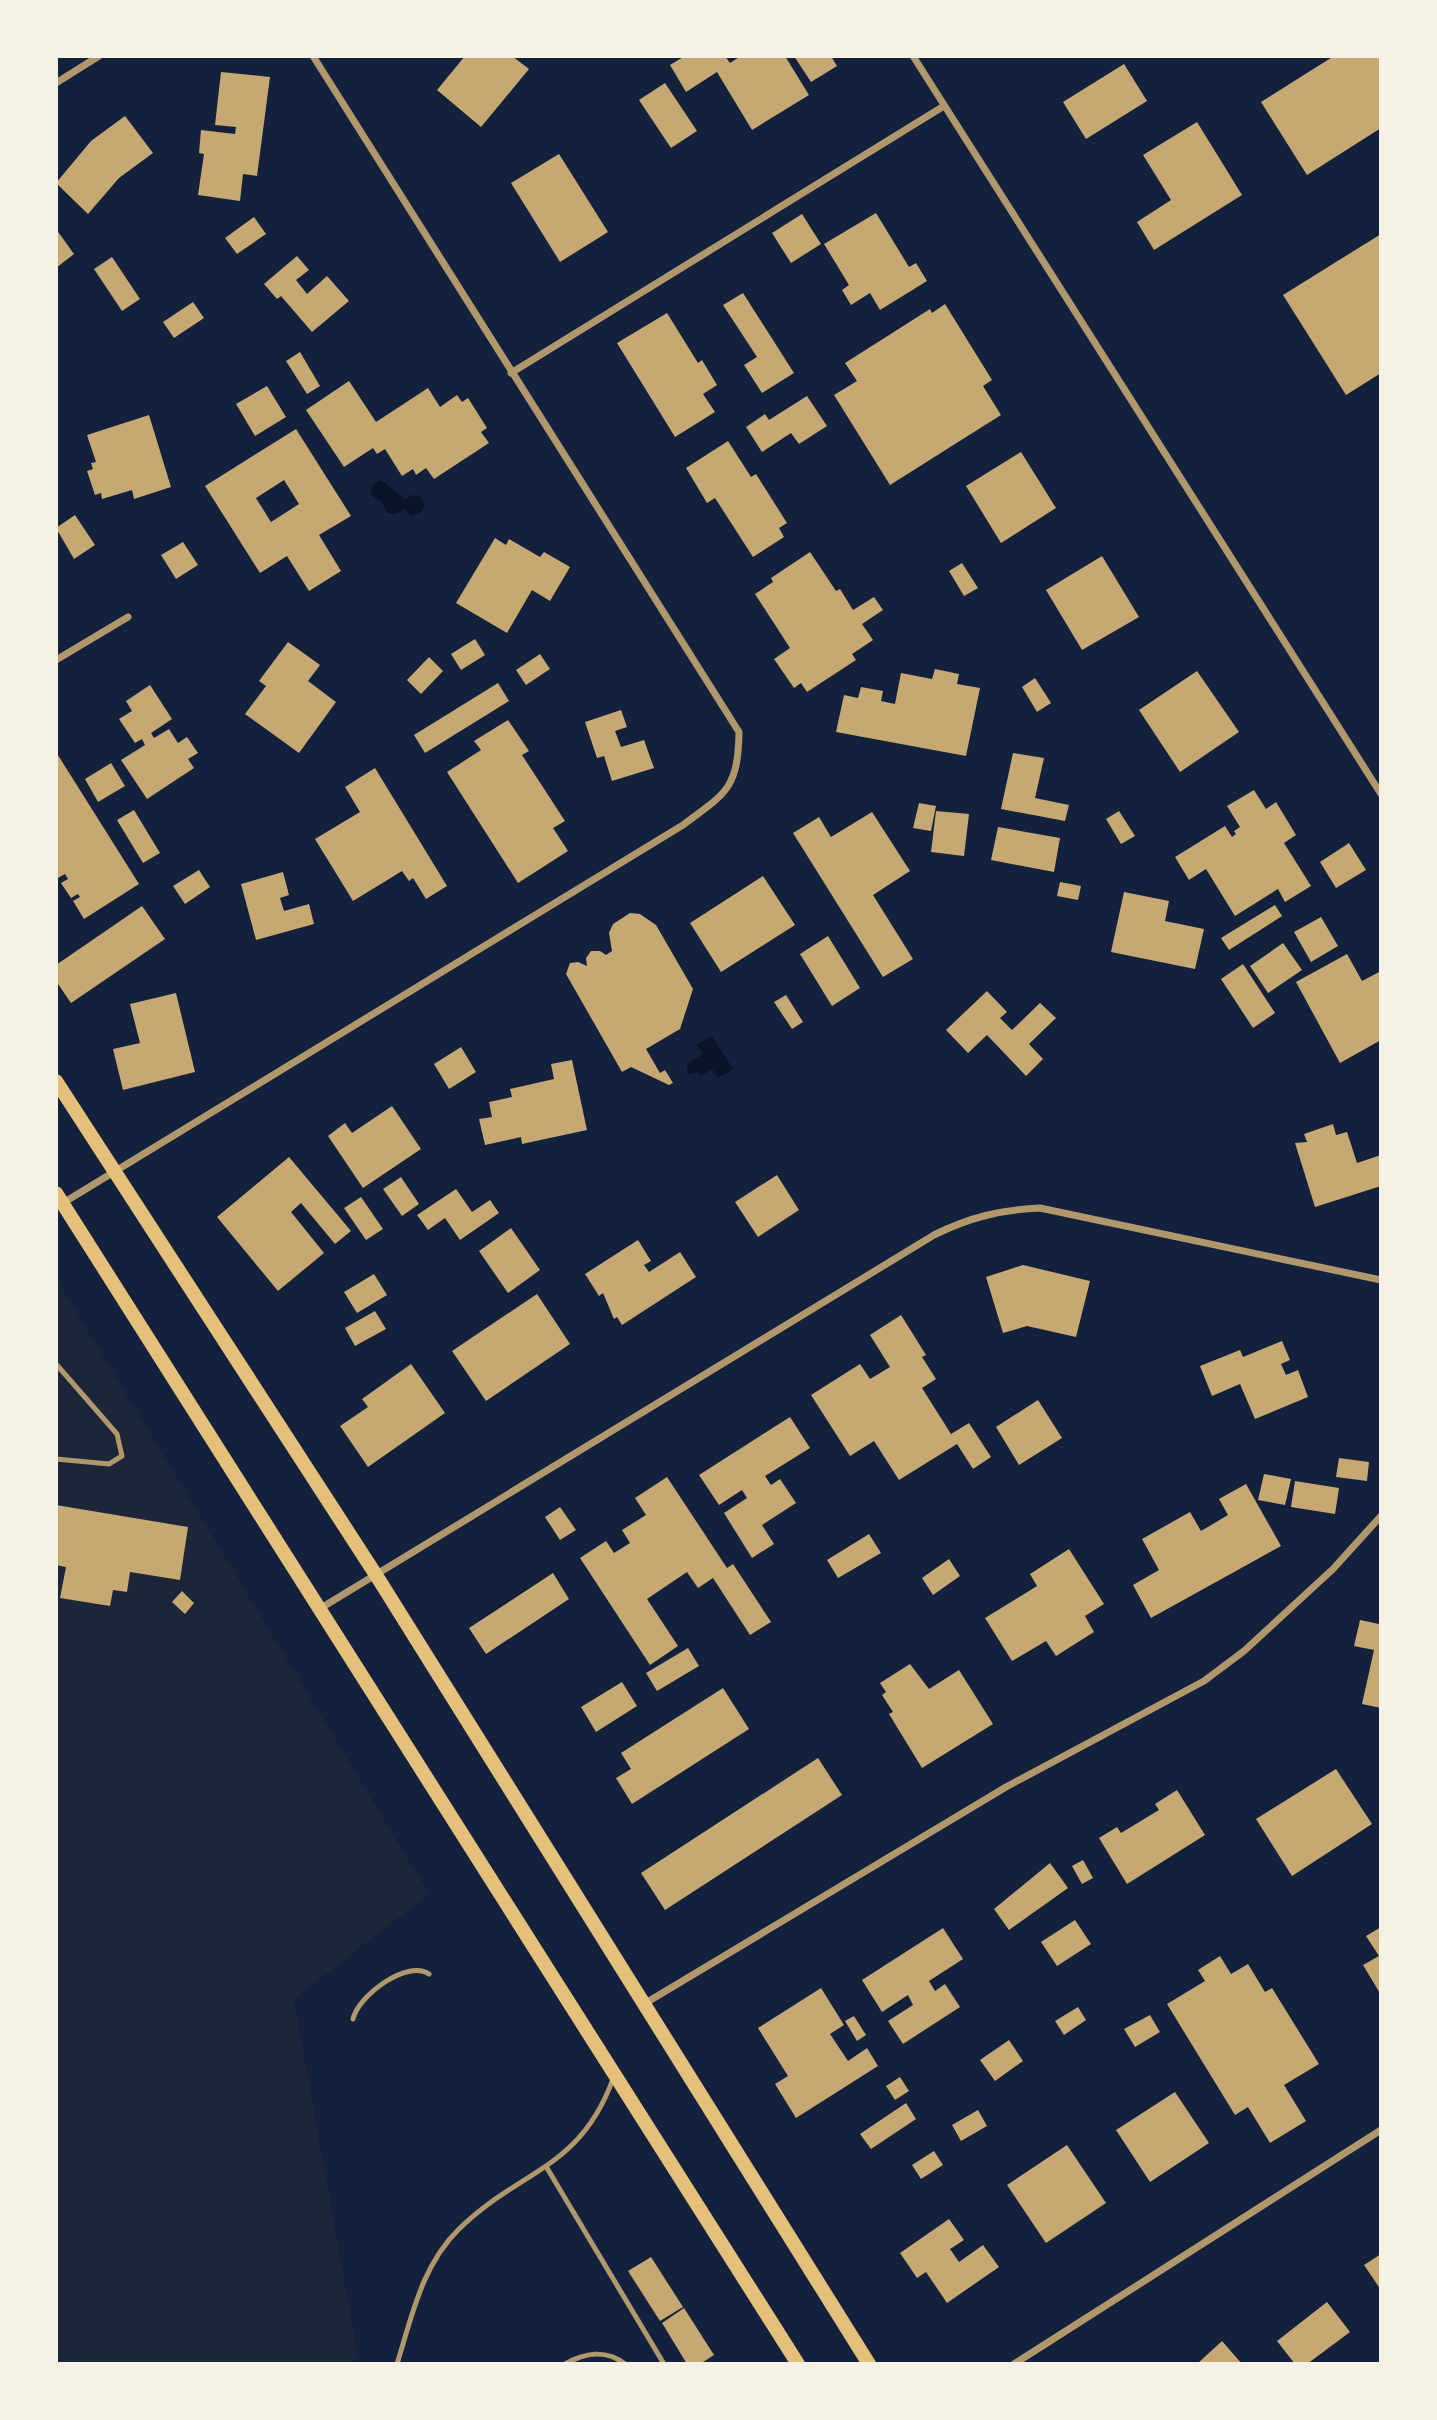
<svg xmlns="http://www.w3.org/2000/svg" width="1437" height="2420" viewBox="0 0 1437 2420" font-family="'IBM Plex Sans',sans-serif">
	<style>
		.green { fill: #1d2539 }
		.water { fill: #0b132b }
		.building { fill: #c6a872; fill-rule: evenodd }
		.lines { fill: none; stroke-linecap: round; stroke-linejoin: round }
		.service { stroke: #b1986c; stroke-width: 5 }
		.minor { stroke: #b1986c; stroke-width: 7 }
		.secondary { stroke: #e5c07b; stroke-width: 14 }
	</style>
	<rect width="100%" height="100%" fill="#14213d"/>
	<path class="green" d="M56 1278 429 1894 294 1999 357 2352 356 2364H56Z"/>
	<path class="water" d="M381 480 405 499 413 495 421 497 425 504 422 512 411 516 404 509 396 514 387 513 382 502 374 498 370 491 374 484Z
		M712 1036 733 1069 718 1078 712 1069 701 1076 698 1072 688 1074 687 1064 703 1054 697 1045Z"/>
	<path class="building" d="M465 56H512L529 69 481 127 437 90Z
		M685 56H725L730 63 741 56H785L809 95 752 130 717 72 686 92 670 65Z
		M794 56H831L837 66 811 82Z
		M1334 56H1381V128L1307 175 1261 102Z
		M1124 64 1147 101 1086 139 1063 102Z
		M221 72 270 77 257 176 243 174 240 201 198 195 204 154 199 153 201 130 235 134 236 127 215 125Z
		M665 83 697 131 671 148 639 100Z
		M125 116 153 153 119 178 88 214 56 183 91 141Z
		M1197 122 1242 195 1154 250 1137 222 1171 200 1143 155Z
		M559 154 608 232 560 262 511 183Z
		M876 213 909 267 916 263 927 281 880 310 870 293 851 305 842 290 849 285 824 244Z
		M802 214 821 244 791 263 772 233Z
		M254 217 266 234 237 254 225 238Z
		M56 229 74 254 56 268Z
		M1381 234V373L1346 395 1283 295Z
		M297 256 309 270 296 280 307 294 327 276 349 301 312 332 281 296 277 299 264 284Z
		M112 257 140 299 122 311 94 269Z
		M743 293 794 373 762 393 744 365 757 357 723 305Z
		M193 302 204 318 174 338 163 322Z
		M945 304 992 380 983 386 1001 415 890 485 834 395 857 381 845 363 930 309 932 313Z
		M667 313 698 363 702 360 717 385 703 394 715 412 675 437 617 343Z
		M300 352 320 386 307 394 286 361Z
		M349 381 376 422 428 388 440 407 457 395 462 402 468 398 487 428 481 432 489 443 434 479 426 468 416 475 413 469 402 476 385 449 377 454 373 448 344 467 306 410Z
		M267 386 286 417 255 436 236 404Z
		M807 396 827 426 799 444 791 433 762 452 746 427 765 414 769 420Z
		M149 415 171 487 134 499 132 490 102 499 101 493 95 495 87 471 93 469 91 463 96 462 87 435Z
		M296 429 351 516 319 535 341 571 309 591 287 556 260 573 205 486ZM284 480 299 504 271 522 256 498Z
		M728 441 751 477 756 474 787 523 779 528 784 537 753 557 715 498 707 503 686 468Z
		M1021 452 1056 508 1001 543 966 486Z
		M75 515 95 545 74 559 56 528Z
		M495 538 506 545 509 539 540 557 544 552 570 567 550 601 532 590 507 633 456 603Z
		M183 542 198 565 176 579 161 555Z
		M810 552 836 591 840 589 853 610 874 597 883 610 862 624 873 640 852 654 856 660 807 692 801 683 794 688 774 659 790 648 755 594 773 582 771 578Z
		M1102 556 1139 617 1082 650 1046 590Z
		M962 563 978 588 964 596 949 571Z
		M475 639 485 655 461 670 451 654Z
		M288 642 320 665 308 681 336 702 299 753 245 714 266 686 259 681Z
		M540 654 550 669 526 685 516 670Z
		M429 657 443 671 421 694 407 680Z
		M935 669 959 674 957 684 980 688 966 756 836 732 844 695 858 698 861 687 883 691 881 701 895 704 901 673 932 679Z
		M1197 671 1239 732 1180 772 1139 710Z
		M1035 678 1051 703 1037 712 1022 687Z
		M498 683 509 701 425 753 414 735Z
		M150 685 172 719 151 733 154 738 169 729 178 743 187 737 198 753 188 759 194 768 147 799 121 760 145 745 142 739 135 743 119 719 132 711 126 701Z
		M621 710 627 727 615 731 621 747 644 740 654 768 612 781 604 756 597 758 585 722Z
		M508 720 529 751 522 755 565 821 553 828 568 851 518 883 447 772 481 750 474 741Z
		M56 752 139 884 84 919 73 901 80 897 78 894 71 898 61 883 68 879 65 874 58 878 56 875Z
		M1013 753 1044 758 1035 798 1069 805 1065 821 1001 809Z
		M111 763 125 786 98 802 85 779Z
		M375 768 447 886 426 899 413 878 409 881 402 871 353 901 315 839 360 812 345 787Z
		M1254 790 1266 809 1276 802 1296 835 1284 843 1311 886 1285 902 1278 889 1235 916 1206 869 1189 880 1175 857 1225 826 1232 837 1236 834 1234 831 1240 827 1227 806Z
		M919 803 936 806 931 831 913 828Z
		M134 810 160 853 143 863 117 820Z
		M936 811 969 814 964 856 931 852Z
		M1119 811 1135 836 1121 844 1106 819Z
		M872 812 910 871 873 895 913 959 883 977 793 833 819 817 831 837Z
		M998 827 1060 838 1054 872 991 860Z
		M1349 843 1366 870 1336 888 1320 862Z
		M199 870 210 887 185 904 173 886Z
		M283 872 289 895 280 898 284 911 309 904 314 924 256 940 241 884Z
		M763 876 795 925 721 972 690 923Z
		M1060 882 1081 886 1078 900 1057 896Z
		M1124 892 1169 901 1165 921 1204 929 1195 969 1111 952Z
		M1275 905 1282 916 1229 950 1221 938Z
		M142 906 165 939 71 1003 56 981V965Z
		M630 913 640 914 656 925 693 989 680 1029 646 1049 660 1073 665 1070 673 1083 669 1085 631 1067 622 1072 566 974 570 963 578 962 587 966 586 958 591 951H600L606 955 612 951 609 933 613 924Z
		M1321 917 1338 946 1311 962 1294 932Z
		M828 936 860 988 832 1006 800 954Z
		M1283 943 1302 970 1268 993 1250 966Z
		M1347 954 1362 981 1381 971V1040L1340 1063 1296 982Z
		M1243 964 1275 1013 1253 1028 1221 979Z
		M987 991 1007 1012 1000 1018 1012 1030 1040 1003 1056 1018 1029 1044 1043 1059 1026 1076 987 1035 968 1053 946 1030Z
		M176 993 195 1072 123 1090 113 1049 140 1043 130 1004Z
		M786 995 803 1022 792 1029 774 1002Z
		M461 1047 476 1072 449 1089 434 1064Z
		M572 1060 587 1130 522 1144 521 1137 485 1145 479 1119 492 1117 489 1102 512 1097 510 1089 554 1079 551 1064Z
		M392 1106 421 1149 363 1188 328 1136 345 1123 352 1133Z
		M1333 1124 1336 1135 1347 1132 1357 1163 1381 1155V1186L1315 1207 1295 1143 1307 1142 1304 1134Z
		M289 1157 351 1231 335 1244 301 1203 291 1212 324 1253 278 1291 217 1217Z
		M777 1175 799 1210 758 1237 735 1202Z
		M401 1177 419 1204 402 1216 383 1189Z
		M456 1189 472 1212 490 1200 499 1213 460 1240 445 1218 428 1230 417 1215Z
		M361 1197 383 1229 366 1240 344 1208Z
		M511 1228 540 1270 508 1293 479 1251Z
		M638 1240 651 1261 644 1265 649 1272 680 1252 696 1277 622 1325 617 1317 614 1319 603 1293 599 1296 585 1274Z
		M1023 1265 1090 1281 1076 1337 1027 1326 1003 1333 986 1277Z
		M374 1274 387 1295 357 1313 344 1292Z
		M537 1294 570 1344 486 1401 452 1351Z
		M375 1311 386 1329 355 1346 345 1328Z
		M901 1315 926 1355 922 1357 936 1379 922 1388 951 1434 969 1423 991 1457 973 1469 957 1444 899 1480 874 1441 850 1456 811 1395 860 1364 870 1379 890 1367 870 1335Z
		M1282 1341 1290 1360 1281 1364 1286 1375 1298 1370 1308 1397 1255 1419 1240 1384 1212 1396 1200 1366 1240 1350 1243 1357Z
		M411 1364 445 1413 368 1467 340 1426 368 1407 362 1399Z
		M1038 1400 1062 1438 1019 1465 996 1427Z
		M790 1417 810 1448 765 1476 771 1485 780 1479 796 1503 762 1525 774 1544 752 1558 724 1513 747 1498 742 1490 719 1505 699 1475Z
		M1339 1458 1369 1462 1367 1481 1336 1477Z
		M1264 1474 1291 1479 1285 1505 1258 1500Z
		M667 1477 727 1568 733 1564 771 1622 750 1635 713 1578 698 1588 687 1572 647 1599 678 1646 650 1665 580 1558 606 1541 614 1553 630 1543 622 1530 646 1515 635 1498Z
		M1295 1481 1339 1488 1335 1514 1291 1507Z
		M1246 1484 1281 1546 1151 1618 1133 1585 1159 1570 1142 1539 1190 1512 1201 1531 1228 1515 1219 1499Z
		M56 1505 188 1527 180 1580 130 1572 127 1592 113 1590 110 1606 60 1598 66 1567 56 1565Z
		M560 1507 576 1530 560 1540 545 1517Z
		M869 1534 881 1553 838 1578 827 1560Z
		M1069 1549 1104 1604 1085 1616 1094 1632 1056 1656 1046 1641 1012 1661 985 1618 1037 1586 1030 1574Z
		M949 1559 960 1576 933 1595 922 1578Z
		M553 1573 569 1599 486 1654 469 1628Z
		M182 1591 194 1603 185 1614 172 1602Z
		M1381 1619V1708L1362 1704 1374 1650 1354 1646 1360 1620 1379 1624Z
		M688 1648 699 1666 657 1691 646 1673Z
		M910 1664 929 1689 959 1670 993 1724 922 1768 889 1714 893 1712 882 1695 886 1692 880 1683Z
		M622 1682 637 1706 596 1732 581 1707Z
		M723 1688 749 1729 632 1804 616 1778 631 1769 621 1753Z
		M818 1758 842 1795 665 1910 641 1873Z
		M1336 1769 1372 1824 1292 1876 1256 1819Z
		M1177 1790 1205 1835 1127 1884 1099 1838 1117 1827 1121 1833 1159 1810 1155 1804Z
		M1083 1860 1093 1878 1082 1884 1072 1866Z
		M1050 1863 1068 1888 1009 1930 994 1909Z
		M1075 1920 1091 1944 1057 1966 1041 1942Z
		M1381 1927V1995L1363 1965 1379 1956 1366 1936Z
		M943 1928 963 1959 929 1981 935 1991 945 1984 960 2007 903 2044 888 2021 913 2005 908 1995 882 2012 862 1980Z
		M1220 1956 1231 1974 1248 1964 1265 1992 1272 1988 1319 2064 1284 2085 1306 2121 1270 2143 1248 2107 1235 2115 1167 2004 1205 1981 1198 1970Z
		M821 1988 844 2025 830 2034 848 2061 867 2048 878 2066 796 2118 775 2084 788 2076 758 2028Z
		M1078 2007 1086 2020 1064 2035 1055 2021Z
		M1150 2015 1160 2032 1135 2047 1124 2029Z
		M854 2016 866 2035 857 2041 845 2021Z
		M1009 2040 1023 2061 995 2081 980 2060Z
		M900 2077 909 2091 895 2100 886 2086Z
		M1175 2092 1209 2143 1150 2182 1116 2130Z
		M906 2103 916 2119 871 2149 860 2134Z
		M978 2110 987 2126 961 2141 952 2125Z
		M1067 2145 1106 2203 1046 2243 1007 2185Z
		M934 2151 943 2165 921 2179 912 2165Z
		M949 2219 964 2240 950 2249 959 2262 983 2245 999 2267 947 2303 926 2272 917 2278 900 2253Z
		M1381 2254V2290L1364 2265Z
		M651 2257 683 2307 660 2321 628 2271Z
		M1327 2302 1350 2332 1307 2364H1295L1277 2341Z
		M684 2308 714 2355 700 2364H687L662 2323Z
		M1222 2341 1242 2364H1197Z"/>
	<g class="lines">
		<path class="service" d="M56 1364 117 1434 122 1456 109 1464 56 1459
			M353 2019C358 1996 407 1959 429 1974
			M547 2168 664 2364
			M397 2364C412 2316 422 2265 459 2229 520 2169 579 2171 613 2079
			M565 2364C584 2353 606 2349 625 2364"/>
		<path class="minor" d="M913 56 1381 794
			M56 83 99 56
			M511 373 944 106
			M56 660 128 617
			M63 1203 683 825C726 793 738 789 739 732L313 56
			M321 1608 934 1235C970 1217 1001 1210 1040 1208L1381 1280
			M644 2004 1006 1787 1204 1681 1244 1651 1333 1569 1381 1516
			M1014 2364 1381 2130"/>
		<path class="secondary" d="M56 1081 376 1575 869 2364
			M56 1193 798 2364"/>
	</g>
	<rect width="1437" height="2420" fill="none" stroke="#f6f1e7" stroke-width="116"/>
</svg>
